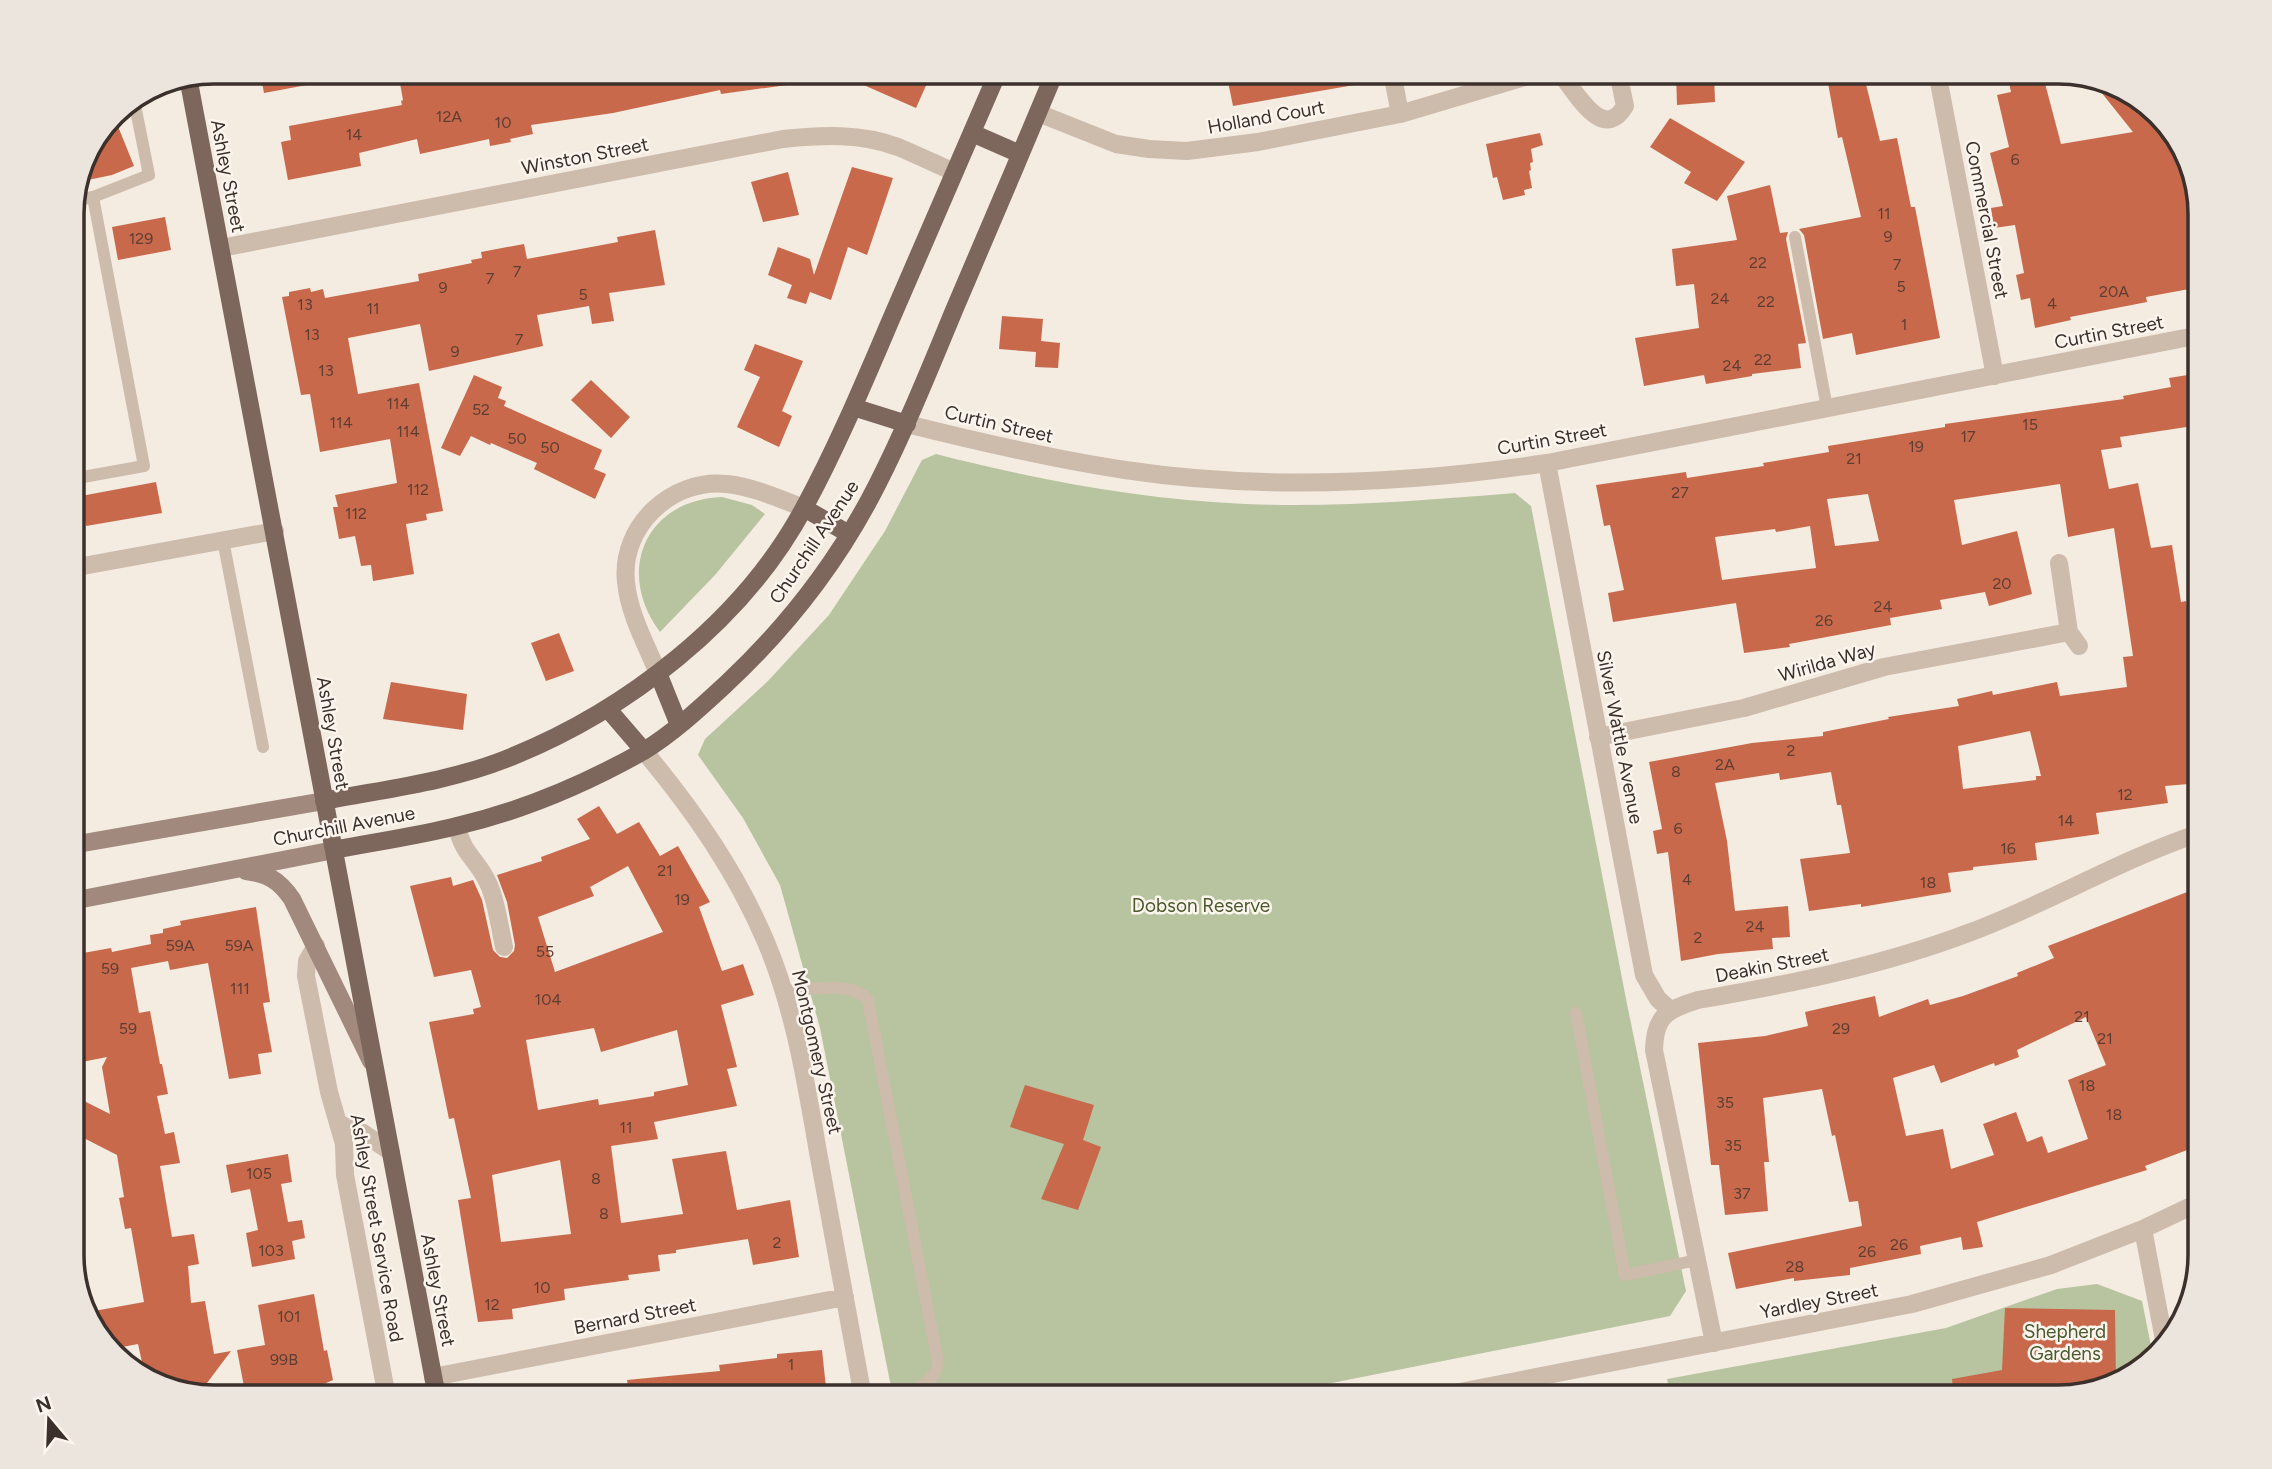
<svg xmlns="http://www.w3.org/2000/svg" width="2272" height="1469" viewBox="0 0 2272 1469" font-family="Figtree,sans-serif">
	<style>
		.green { fill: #b8c4a0 }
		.building { fill: #c8694b; fill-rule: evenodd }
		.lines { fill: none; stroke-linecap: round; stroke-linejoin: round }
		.lane { stroke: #cdbbac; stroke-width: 12 }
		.street { stroke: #cdbbac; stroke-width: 18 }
		.secondary { stroke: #a18a7d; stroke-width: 18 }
		.primary { stroke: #7d675c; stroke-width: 18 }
		.labels { text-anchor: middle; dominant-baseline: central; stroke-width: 5; stroke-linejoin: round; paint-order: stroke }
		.number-label { font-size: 16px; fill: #5e3e33 }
		.street-label { font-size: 19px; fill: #3b302b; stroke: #fbf5ee }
		.park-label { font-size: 19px; fill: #4a5a2e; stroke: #fbf5ee }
		.rim { fill: none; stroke: #3b302b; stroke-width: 3.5 }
	</style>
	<rect width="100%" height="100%" fill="#f4ebe1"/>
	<path class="green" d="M936 454C1037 480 1140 499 1245 504 1334 508 1427 500 1515 493L1531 506 1626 999 1686 1291 1670 1316 1261 1397H893L820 1028 780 885 743 818 698 755 705 739 767 682 829 615 885 531 922 460Z
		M722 497 752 505 765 514 715 575 660 632C615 572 645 500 722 497Z
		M2097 1284 2142 1301 2153 1356 2129 1378 2058 1397H1671L1667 1379 1946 1328 2057 1289Z"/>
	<path class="building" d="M260 72H323V82L264 93Z
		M398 72H793L794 84 721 94 720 90 613 113 531 125 533 134 510 139 511 142 490 146 489 139 420 154 417 139 359 153 361 166 288 180 281 142 291 140 289 126 402 105 401 101 403 100Z
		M834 72H932L916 108Z
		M1226 72H1371L1372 82 1233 106Z
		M1676 72H1714L1715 102 1677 105Z
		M1826 72H1863L1880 141 1897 138 1911 207H1915L1940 338 1856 355 1852 333 1823 339 1804 235 1799 229 1861 217 1842 137 1838 138Z
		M2039 72H2042L2061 144 2133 132 2093 82 2137 96 2181 143 2200 214V287L2146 297 2147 302 2070 317 2071 320 2035 328 2030 298 2021 300 2016 275 2024 273 2015 225 1994 228 1991 208 2003 206 1990 153 2009 147 1997 95 2011 92 2008 78Z
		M113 114 134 166 112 175 78 182 83 159Z
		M1670 118 1745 162 1717 201 1684 183 1691 172 1650 147Z
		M1540 133 1543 145 1531 149 1533 162 1530 163 1531 170 1529 171 1532 188 1524 190 1525 195 1503 200 1497 177 1493 178 1486 144Z
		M852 167 893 178 867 255 848 247 831 300 810 292 806 304 787 298 792 285 768 275 778 247 810 259 814 275Z
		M788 172 799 215 763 222 751 182Z
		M1770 185 1780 233 1788 232 1786 239 1806 343 1798 344 1801 368 1752 374V376L1706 384 1704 375 1644 386 1635 338 1699 328 1694 284 1676 286 1672 249 1737 240 1727 196Z
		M165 217 171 250 118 260 112 227Z
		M655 230 665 285 609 293 614 321 592 324 589 306 537 315 543 346 429 371 420 324 348 338 358 394 419 383 443 511 426 514 427 520 406 524 414 574 373 581 371 565 361 566 355 536 339 539 333 507H338L335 495 397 483 390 439 320 452 310 394 301 395 282 297 289 296V292L310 288 311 292 323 289 325 298 419 281 418 274 472 263 471 260 482 258 481 252 524 244 527 259 618 242 617 237Z
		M1002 316 1043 319 1041 341 1060 343 1058 368 1035 367 1036 352 999 349Z
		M755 344 803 361 782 411 792 416 779 447 737 427 760 377 744 370Z
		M2200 373V425L2120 437 2122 447 2101 450 2109 489 2138 483 2151 548 2172 545 2181 602 2186 601 2192 646 2200 645V783L2165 786 2168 803 2096 813 2099 834 2035 843 2037 860 1973 867V870L1948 873 1951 892 1861 907V904L1809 911 1800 859 1850 853 1841 805H1837L1831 772 1780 780 1779 773 1715 783 1727 841 1735 911 1788 906 1790 937 1772 938 1773 949 1718 954 1681 961 1668 852 1657 854 1653 831 1662 829 1649 762 1752 743 1823 736V732L1889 719 1888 717 1959 706 1957 699 1992 691 1993 695 2057 682 2060 696 2127 687 2123 657 2133 656 2114 528 2068 537 2060 484 1954 500 1962 545 2017 531 2032 594 1989 606 1985 592 1940 600 1942 609 1890 618 1891 625 1789 644 1790 647 1744 653 1736 603 1613 622 1608 593 1624 590 1610 525 1604 526 1596 485 1686 472 1687 478 1764 466 1763 463 1829 452 1828 446 1945 427V424L2124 399 2123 396 2171 387 2169 378ZM1868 494 1879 541 1835 546 1827 499ZM1810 526 1816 568 1722 580 1715 537 1775 529 1776 532ZM2030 731 2041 776H2036V780L1963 789 1958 746Z
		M474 375 502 387 498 398 506 401 504 406 602 450 594 469 606 474 595 499 534 469 537 463 491 443 490 445 471 436 460 456 441 448Z
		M591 380 630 417 611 438 571 400Z
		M156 482 162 513 86 526 81 496Z
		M559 633 574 671 546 681 531 643Z
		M391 682 467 694 463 730 383 719Z
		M599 806 617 834 639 822 660 856 678 846 710 902 699 907 722 971 743 964 754 995 721 1005 737 1067 727 1069 737 1106 654 1122 658 1139 611 1146 621 1223 683 1214 672 1159 726 1151 737 1210 790 1200 799 1257 753 1265 748 1239 676 1250V1253L658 1255 660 1271 628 1275 629 1280 564 1289 565 1300 512 1309 513 1319 478 1322 458 1200 471 1198 454 1118 449 1119 429 1022 474 1014 473 1009 481 1007 471 970 434 977 410 886 451 877 453 886 473 880 482 900 493 950 500 957 507 958 514 951 515 945 507 902 497 875 542 861 541 857 590 839 577 819ZM628 866 663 932 555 972 538 917 594 896 590 887ZM594 1028 601 1052 677 1030 688 1085 654 1092V1096L599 1105 598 1099 538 1110 526 1040ZM560 1160 571 1234 501 1242 492 1175Z
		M2200 887V1121L2188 1126 2195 1147 2145 1166 2147 1170 1977 1222 1983 1247 1963 1250 1961 1237 1920 1246 1921 1254 1850 1268V1275L1794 1281V1278L1736 1289 1728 1253 1862 1226 1858 1201 1849 1202 1835 1135 1832 1136 1822 1089 1763 1098 1769 1162H1764L1768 1211 1725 1215 1719 1165H1711L1698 1043 1765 1036 1808 1026 1805 1012 1875 996 1879 1017 1928 999 1930 1005 1963 996 2018 976 2017 973 2054 958 2048 946ZM2086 1017 2106 1065 2068 1080 2088 1139 2048 1153 2042 1136 2027 1142 2016 1112 1983 1124 1994 1155 1951 1169 1943 1129 1906 1136 1893 1078 1934 1065 1941 1083 1994 1063 1995 1066 2019 1057 2017 1050Z
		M256 907 270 1002 263 1003 272 1052 258 1054 261 1074 229 1079 208 963 170 970 168 961 131 968 139 1013 150 1011 160 1064H162L168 1094 157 1096 165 1134 174 1132 180 1163 160 1166 172 1237 194 1234 199 1264 188 1266 191 1303 205 1301 214 1354 231 1351 204 1387 190 1390 145 1376 138 1344 112 1349 91 1326 89 1318 95 1317 94 1311 144 1302 131 1228 125 1229 119 1198 124 1197 117 1155 72 1132V1123L84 1101 110 1114 102 1067 107 1057 72 1064V955L111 948 112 952 151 944 150 935 163 933V929L181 925 180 921Z
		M1025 1085 1094 1105 1083 1140 1101 1147 1078 1210 1041 1199 1064 1144 1010 1127Z
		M288 1154 292 1182 281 1184 288 1222 302 1220 305 1238 292 1241 295 1259 252 1267 246 1233 258 1230 250 1189 231 1193 226 1165Z
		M314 1294 324 1351 327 1350 333 1380 324 1384 326 1395 312 1397H246L237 1350 265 1345 258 1305Z
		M2005 1308 2115 1310 2116 1382 2058 1397H1954L1952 1379 2002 1370Z
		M822 1350 827 1397H630L627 1380 720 1371 719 1365 777 1358V1354Z"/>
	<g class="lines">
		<path class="lane" d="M73 201 93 197 149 175 134 100
			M1795 237 1827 408
			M72 479 144 466 93 197
			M223 540 263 747
			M783 991C807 990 853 980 868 1000L938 1362C936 1383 915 1389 899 1397
			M1576 1013 1625 1275 1697 1260"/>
		<path class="street" d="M1392 72 1400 114
			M1559 72C1574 88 1602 145 1625 106L1618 72
			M1937 72 1995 376
			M1038 113 1116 144 1149 149 1187 151 1258 142 1400 114 1542 72
			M221 248 783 139C822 135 861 133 898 147 917 155 936 164 954 172
			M907 424C979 442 1051 459 1125 470 1265 491 1407 484 1547 463L2200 335
			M1547 463 1644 975 1658 999 1670 1010
			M2059 563 2069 632 2079 646
			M72 568 275 531
			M658 673C646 644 629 614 626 582 620 526 672 478 727 484 754 487 780 499 804 508
			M1598 737 1744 708 1884 667 2069 632
			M644 751C693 810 736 871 766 942 794 1008 806 1082 818 1152 833 1234 848 1316 863 1397
			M457 826C462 854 478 860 488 883 496 898 500 929 504 947
			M316 946 307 961 306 976 329 1092 344 1144 345 1175 387 1397
			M339 1124 363 1133 391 1152
			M2143 1229 2165 1345
			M1714 1343 1654 1050C1655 1016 1666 1010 1698 1000 1790 984 1882 966 1971 932 2049 903 2121 859 2200 833
			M433 1377 845 1297
			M1434 1397 1912 1304 2051 1265 2143 1229 2200 1202"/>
		<path class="secondary" d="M72 845 324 801
			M246 871C268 874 279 880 292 899L371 1061
			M72 901 334 850"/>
		<path class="primary" d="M188 77 437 1397
			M972 133 1020 154
			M853 407 907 424
			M804 508 849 534
			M658 673 679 725
			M607 708 644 751
			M324 801C385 789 448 782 506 759 625 712 744 621 805 506 838 445 865 380 892 317 927 235 963 154 998 72
			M334 850C375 842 417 836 457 826 521 811 585 784 642 752 672 734 700 708 726 684 787 627 839 560 877 485 906 428 930 368 955 308 989 229 1022 151 1055 72"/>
	</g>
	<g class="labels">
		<g class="number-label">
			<text x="449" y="116">12A</text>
			<text x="503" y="122">10</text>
			<text x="354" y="134">14</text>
			<text x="2015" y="159">6</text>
			<text x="1884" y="213">11</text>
			<text x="1888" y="236">9</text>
			<text x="141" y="238">129</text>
			<text x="1758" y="262">22</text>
			<text x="1897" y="264">7</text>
			<text x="517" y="271">7</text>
			<text x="490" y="278">7</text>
			<text x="1901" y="286">5</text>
			<text x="443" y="287">9</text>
			<text x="2114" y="291">20A</text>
			<text x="583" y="294">5</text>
			<text x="1720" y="298">24</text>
			<text x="1766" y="301">22</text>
			<text x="2052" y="303">4</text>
			<text x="305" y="304">13</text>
			<text x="373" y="308">11</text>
			<text x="1904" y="324">1</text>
			<text x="312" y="334">13</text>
			<text x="519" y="339">7</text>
			<text x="455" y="351">9</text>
			<text x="1763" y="359">22</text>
			<text x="1732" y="365">24</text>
			<text x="326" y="370">13</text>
			<text x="398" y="403">114</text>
			<text x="481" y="409">52</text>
			<text x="341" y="422">114</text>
			<text x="2030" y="424">15</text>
			<text x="408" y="431">114</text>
			<text x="1968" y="436">17</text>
			<text x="517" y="438">50</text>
			<text x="1916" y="446">19</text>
			<text x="550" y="447">50</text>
			<text x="1854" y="458">21</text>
			<text x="418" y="489">112</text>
			<text x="1680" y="492">27</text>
			<text x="356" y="513">112</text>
			<text x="2002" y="583">20</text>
			<text x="1883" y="606">24</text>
			<text x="1824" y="620">26</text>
			<text x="1791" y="750">2</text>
			<text x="1725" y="764">2A</text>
			<text x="1676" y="771">8</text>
			<text x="2125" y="794">12</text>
			<text x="2066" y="820">14</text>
			<text x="1678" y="828">6</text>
			<text x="2008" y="848">16</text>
			<text x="665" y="870">21</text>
			<text x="1687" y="879">4</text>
			<text x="1928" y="882">18</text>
			<text x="682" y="899">19</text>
			<text x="1755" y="926">24</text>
			<text x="1698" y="937">2</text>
			<text x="180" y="945">59A</text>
			<text x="239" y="945">59A</text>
			<text x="545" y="951">55</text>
			<text x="110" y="968">59</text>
			<text x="240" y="988">111</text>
			<text x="548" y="999">104</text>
			<text x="2082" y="1016">21</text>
			<text x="128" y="1028">59</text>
			<text x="1841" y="1028">29</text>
			<text x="2105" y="1038">21</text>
			<text x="2087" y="1085">18</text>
			<text x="1725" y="1102">35</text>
			<text x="2114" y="1114">18</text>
			<text x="626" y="1127">11</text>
			<text x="1733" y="1145">35</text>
			<text x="259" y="1173">105</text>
			<text x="596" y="1178">8</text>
			<text x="1742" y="1193">37</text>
			<text x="604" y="1213">8</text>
			<text x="777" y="1242">2</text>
			<text x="1899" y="1244">26</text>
			<text x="271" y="1250">103</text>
			<text x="1867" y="1251">26</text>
			<text x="1795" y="1266">28</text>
			<text x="542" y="1287">10</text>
			<text x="492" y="1304">12</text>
			<text x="289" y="1316">101</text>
			<text x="284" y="1359">99B</text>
			<text x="791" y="1364">1</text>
		</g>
		<g class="street-label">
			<text transform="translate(1266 117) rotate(-10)">Holland Court</text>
			<text transform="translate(585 156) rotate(-11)">Winston Street</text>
			<text transform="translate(228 176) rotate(79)">Ashley Street</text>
			<text transform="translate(1987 220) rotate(79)">Commercial Street</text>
			<text transform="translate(2109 332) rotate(-11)">Curtin Street</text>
			<text transform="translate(999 424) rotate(13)">Curtin Street</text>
			<text transform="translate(1552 439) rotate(-10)">Curtin Street</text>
			<text transform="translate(814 542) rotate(-56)">Churchill Avenue</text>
			<text transform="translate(1827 662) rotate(-16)">Wirilda Way</text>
			<text transform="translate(333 733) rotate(80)">Ashley Street</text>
			<text transform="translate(1620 737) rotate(79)">Silver Wattle Avenue</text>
			<text transform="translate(344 826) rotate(-11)">Churchill Avenue</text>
			<text transform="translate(1772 965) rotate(-11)">Deakin Street</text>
			<text transform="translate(817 1052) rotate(77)">Montgomery Street</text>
			<text transform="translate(377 1228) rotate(80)">Ashley Street Service Road</text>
			<text transform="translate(438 1290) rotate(79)">Ashley Street</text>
			<text transform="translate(1819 1301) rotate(-11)">Yardley Street</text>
			<text transform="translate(635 1316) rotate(-11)">Bernard Street</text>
		</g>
		<g class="park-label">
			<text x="1201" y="905">Dobson Reserve</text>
			<text x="2065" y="1331">Shepherd<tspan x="2065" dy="22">Gardens</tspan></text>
		</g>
	</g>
	<path d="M0 0H2272V1469H0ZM214 84H2058A130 130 0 0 1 2188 214V1255A130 130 0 0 1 2058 1385H214A130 130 0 0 1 84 1255V214A130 130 0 0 1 214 84Z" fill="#ece5de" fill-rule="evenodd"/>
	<path class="rim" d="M214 84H2058A130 130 0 0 1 2188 214V1255A130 130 0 0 1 2058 1385H214A130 130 0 0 1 84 1255V214A130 130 0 0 1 214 84Z"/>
	<g transform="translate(49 1420) rotate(341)" stroke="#fbf5ee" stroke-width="5" paint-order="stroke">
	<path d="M0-5L12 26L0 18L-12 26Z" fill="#3b302b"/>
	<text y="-10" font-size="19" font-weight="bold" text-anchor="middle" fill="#3b302b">N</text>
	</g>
</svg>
